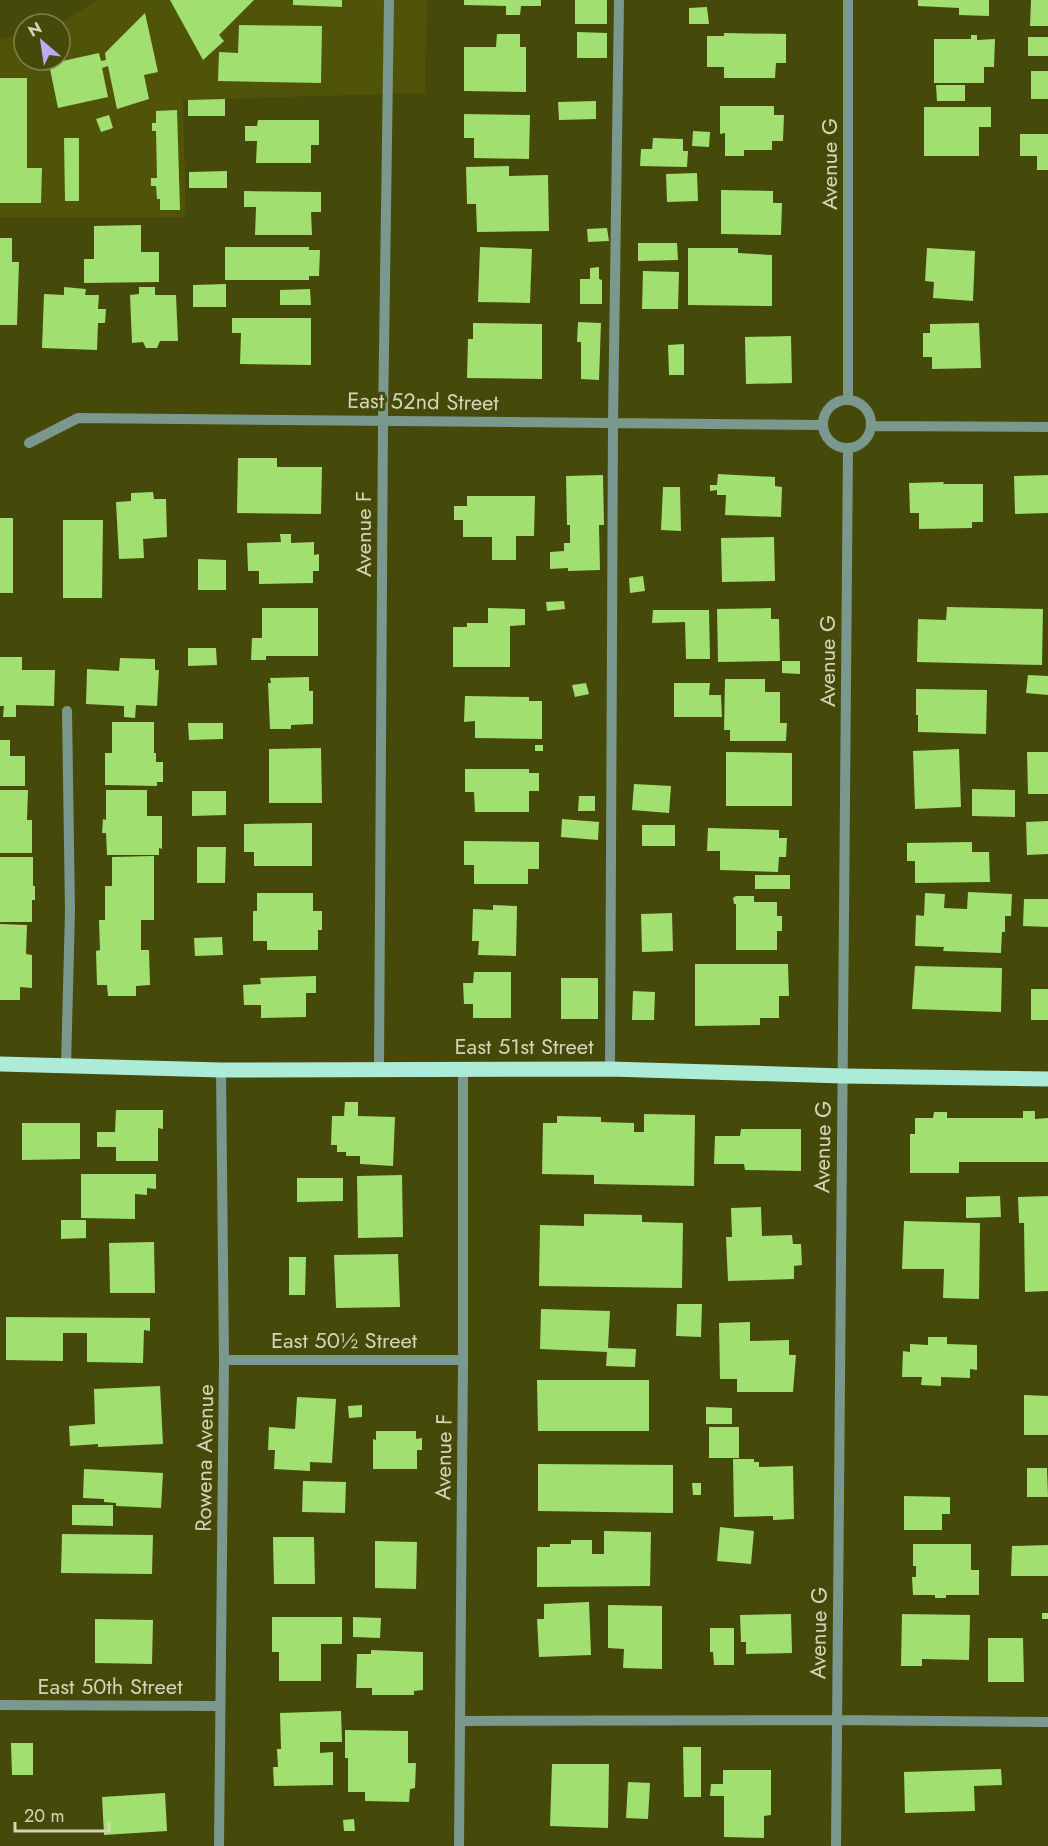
<svg xmlns="http://www.w3.org/2000/svg" width="1048" height="1846" viewBox="0 0 1048 1846" font-family="Jost,sans-serif">
	<style>
		.built { fill: #505408 }
		.building { fill: #a2df71 }
		.lines { fill: none; stroke-linecap: round; stroke-linejoin: round }
		.minor { stroke: #7b988e; stroke-width: 10 }
		.major { stroke: #acebd7; stroke-width: 15 }
		.labels { text-anchor: middle; dominant-baseline: central; stroke-width: 6; stroke-linejoin: round; paint-order: stroke }
		.street-label { font-size: 22px; fill: #d2d6b7; stroke: #454909 }
	</style>
	<rect width="100%" height="100%" fill="#454909"/>
	<path class="built" d="M97 0H427L425 93 183 100 186 217H0V39L24 34V60H60L59 24Z"/>
	<path class="building" d="M170 0H254L219 35 224 41 203 60Z
		M293 0H342V7L293 5Z
		M464 0H541V6H521L520 15H506V6L464 5Z
		M575 0H607V24H575Z
		M918 0H989V16L959 15V8L918 6Z
		M1031 0H1048V26H1030Z
		M707 7 709 24H689V8Z
		M145 13 158 72 144 75 149 99 117 109 108 66 102 68 108 97 58 108 49 64 99 53 101 61 106 60 105 53Z
		M239 25 322 26 321 83 218 81 219 52 238 53Z
		M577 32 607 33V58H577Z
		M724 33 786 34V63H776L775 78H724V67H707V36H724Z
		M497 34H520V47H526V92L464 91V47H496Z
		M971 35H977V40L995 39 994 67H984V83H934V39H971Z
		M1028 37H1048V56H1028Z
		M1031 71H1048V99H1031Z
		M0 78H27V168H42L41 203H0Z
		M936 85H965V101H937Z
		M225 99V116H188V100Z
		M596 101V119L559 120 558 102Z
		M720 106H774V115H784L783 141H772V150H744V156H725V133L720 134Z
		M924 107H991V127H979V156H924Z
		M177 110 180 210H160V199H157L156 186H151V178H157L156 131H152V123H156V111Z
		M464 114 530 115 529 159 474 158V138H464Z
		M109 115 113 128 101 132 96 119Z
		M258 120H319V145H311V163H256L257 141H245V126H257Z
		M693 131 710 132 709 147 692 146Z
		M1020 134H1048V170H1037V156H1020Z
		M64 138H79V201H65Z
		M653 138 683 139V151H688L687 167 640 166 641 149H652Z
		M509 166V176L548 175 549 231 477 232 476 204H467L466 167Z
		M227 171V188H189V172Z
		M697 173 698 201 667 202 666 174Z
		M721 190 773 191V203H782L781 235 721 234Z
		M244 191 321 192V212H311L312 235H255L256 207H244Z
		M141 225V252H159V282L84 283V259H94V226Z
		M607 228 609 241 588 242 587 229Z
		M0 238H12V262H19L17 325H0Z
		M638 243H677L678 260 638 261Z
		M225 247H309V250H320L319 276H309V280H225Z
		M480 247 532 249 530 303 478 302Z
		M688 248H738V253L772 255V306L688 305Z
		M927 248 975 251 973 301 933 298 934 282 925 281Z
		M599 267V279L602 280V304H580V279H590V268Z
		M643 271 679 272 678 309H642Z
		M226 284V307H193V285Z
		M64 287 86 289 85 295H99L98 309H106L105 323H98L97 350 42 348 44 294 64 295Z
		M139 287H155V295H176L178 341H160L157 348H146L143 342 132 343 130 295 139 294Z
		M310 289 311 305H280V290Z
		M232 318H311V365L240 364 241 333H232Z
		M578 322 601 323 599 380 581 379V342H577Z
		M473 323 542 324V379L467 378 468 339H473Z
		M979 323 981 368 932 369V357H923V333H930V324Z
		M791 336 792 383 746 384 745 337Z
		M684 344V375H669L668 345Z
		M238 458H277V467H322L321 514 237 513Z
		M718 474 775 477V486L782 487 781 517 725 515 726 495H717V490L710 491V485H717Z
		M603 475 604 525H599L600 570 568 571V568L550 569V552L564 551V543H570V525H567L566 476Z
		M1048 475V513L1015 514 1014 476Z
		M944 482 943 484H983V522H972V528L919 529V513H910L909 483Z
		M663 487H680L681 531 661 530Z
		M153 492 154 499H166L167 537 143 539 144 558 119 559 116 502 131 501V493Z
		M467 496H535L534 536H516V560H492V537H463V520H454V506H467Z
		M0 518H13V593H0Z
		M63 520H103L102 598H63Z
		M280 534H291V543L314 542V555L319 554V571H313V583L259 584V571H248L247 543 281 542Z
		M774 537 775 581 722 582 721 538Z
		M198 559 226 560V590H198Z
		M643 576 645 591 630 593 629 578Z
		M564 601 565 609 547 611 546 602Z
		M947 607 1043 609 1042 665 917 662 918 619 946 620Z
		M262 608H318V656H266V660H251L252 638H262Z
		M488 608 525 609V625L510 626V667H453V627H467V623H488Z
		M771 608V619H779L780 661 718 662 717 609Z
		M653 610H709L710 659H686L685 622 652 623Z
		M188 648H216L217 665 188 666Z
		M0 657H22V670H55L54 706 16 705V717H3L4 706H0Z
		M120 658 155 659V670H159L157 706 136 705 135 718 124 717V706L86 704 87 669 119 671Z
		M782 661H800V674L782 673Z
		M1028 675 1048 676V695L1026 693Z
		M309 677V691H313V724L291 725V729H270L268 683H271L270 678Z
		M725 679H765V692H780V723H787L786 741H730V730H724Z
		M586 683 589 694 575 697 572 685Z
		M674 683H710L709 695H721L722 717H674Z
		M916 689 987 690 986 734 918 732V715H916Z
		M465 696 529 697V701H542V739L475 738V721L464 722Z
		M112 722H154V753H156V762H163V782H157V786L105 785V753H112Z
		M188 723H223V739L189 740Z
		M0 740H10V756H25V786H0Z
		M535 745H543V751H535Z
		M321 748 322 803H269V749Z
		M959 749 961 807 915 809 913 751Z
		M726 752 792 753V806H726Z
		M1027 752H1048V794H1028Z
		M465 769H529V773H539V791H529V812H475L474 792H465Z
		M634 784 671 786 669 813 632 810Z
		M972 789 1015 790V817L972 816Z
		M0 790H28L27 820H32V853H0Z
		M106 790H147V816H162V849L159 848V855H107L106 833H102L103 819 106 820Z
		M192 791H226V815L192 816Z
		M579 796H595V811H578Z
		M562 819 599 822 598 840 561 837Z
		M1048 821V854L1027 855 1026 822Z
		M312 823V866H254V852H244V824Z
		M642 825H675V846H642Z
		M708 828 779 830V838H787L786 857H779L778 872 720 870V851H707Z
		M464 841 539 842V869H528V884H474V865H464Z
		M972 842V852H989L990 882 915 883V861H907V843Z
		M197 847H226L225 883H197Z
		M154 856V920H141V950H149L150 985 136 986V996H108L107 985H97L96 951 100 950 99 920H105V886H112V857Z
		M0 857H33V886H35V900H32V922H0Z
		M755 875H790V889H755Z
		M968 892 1012 894 1011 916H1005V932H1002L1001 953 943 951 944 947 915 946 916 915 924 916 925 893 945 894 944 908 967 909Z
		M257 893H313V911H322V930H318V950H267V941H253V911H257Z
		M736 896H754V902H777V916H782V931H777V950H736V904H734L733 898Z
		M1024 899H1048V927L1023 926Z
		M493 905 517 906 516 956 478 955 479 941H472L473 909 493 910Z
		M672 913 673 951 642 952 641 914Z
		M0 924 27 925 26 954 32 955V988L20 987V1000H0Z
		M222 937 223 955 195 956 194 938Z
		M695 964H788L789 996H779V1018H760V1025L695 1026Z
		M915 966 1002 968 1001 1012 912 1009Z
		M474 972H511V1018H473V1004H464L463 983H473Z
		M316 976V993H306V1017L261 1018V1005H244L243 985 261 984 260 978Z
		M561 978H598V1019H561Z
		M1031 989H1048V1020H1031Z
		M633 991 655 992 654 1020H632Z
		M345 1102H358V1116L395 1117 393 1166 360 1164V1156H346V1152H337V1145H331L332 1116H344Z
		M116 1110H163V1129L158 1128V1161H116V1147H97V1132H115Z
		M1023 1111H1035V1119L1048 1118V1162H959V1173H910V1134H915V1118H933L934 1112H947V1118H1023Z
		M644 1114 695 1115 694 1186 594 1184V1175L542 1174 543 1123H557V1116L601 1117V1122L634 1123V1132H644Z
		M22 1123H80V1159L22 1160Z
		M741 1129H801V1171L745 1170 744 1164H714L715 1136H740Z
		M81 1174H156V1189L147 1188V1195L135 1194V1219L81 1218Z
		M402 1175 403 1237 358 1238 357 1176Z
		M297 1178H343V1201L297 1202Z
		M1000 1196 1001 1217 966 1218V1197Z
		M1048 1196V1291L1025 1292 1024 1223H1019L1018 1197Z
		M761 1207 762 1236 792 1235 793 1244H801L802 1265 794 1266V1279L728 1281 726 1237H732L731 1208Z
		M584 1214 642 1215V1222L683 1223 682 1288 539 1286 540 1225 584 1226Z
		M61 1220H86V1238L61 1239Z
		M904 1221 980 1223 979 1299 943 1298 944 1269H902Z
		M154 1242 155 1293H110L109 1243Z
		M398 1254 400 1307 336 1308 334 1255Z
		M289 1257H306L305 1295H289Z
		M677 1304H702L701 1337 676 1336Z
		M541 1309 610 1311 608 1348 636 1349 635 1367 606 1366 607 1352 540 1349Z
		M6 1317 150 1318V1331L144 1330 143 1363 87 1362V1333H63V1361L6 1360Z
		M750 1322V1341L789 1340V1355H796L793 1392H737V1379H720L719 1323Z
		M928 1337H947V1344L977 1345V1370L970 1369V1378L941 1377V1386L921 1385 922 1377H902L903 1351 910 1352V1344L928 1345Z
		M537 1380H649V1431H538Z
		M160 1386 163 1444 98 1447V1444L70 1446 69 1426 95 1424 94 1389Z
		M1024 1395 1048 1396V1435H1024Z
		M297 1397 336 1399 332 1463 310 1462V1471L274 1469 275 1450H268L269 1427 295 1429Z
		M362 1405V1417L349 1418 348 1406Z
		M706 1407 732 1408V1424H706Z
		M709 1427H739V1458H709Z
		M376 1431H416V1439L422 1438V1450H417V1469H373V1439L376 1440Z
		M733 1459H754V1462H759V1467L793 1466 794 1519 773 1520V1516L734 1517Z
		M538 1464 673 1465V1513L538 1511Z
		M1027 1468H1047L1048 1497H1027Z
		M84 1469 163 1473 161 1508 116 1506V1503L104 1502V1499L83 1498Z
		M303 1481 346 1482 345 1513 302 1512Z
		M692 1483H701V1495H693Z
		M904 1496 950 1497V1514H942V1530H904Z
		M72 1505H113V1526L72 1525Z
		M720 1527 754 1531 751 1564 717 1561Z
		M604 1531 651 1532 650 1586 537 1587V1547H550V1544H571V1540H592V1554H604Z
		M62 1534 153 1535 152 1574 61 1573Z
		M273 1537H314L315 1584H274Z
		M375 1541 417 1542 416 1589 375 1588Z
		M913 1544H971V1570H979V1595H946V1598H935V1595H913L912 1577H916V1566H913Z
		M1048 1545V1576H1011L1012 1546Z
		M589 1602 591 1655 539 1657 537 1619H544V1604Z
		M608 1605 662 1606V1669L623 1668 624 1649 608 1648Z
		M1042 1613H1048V1619H1042Z
		M791 1614 792 1653 746 1654V1642H741L740 1615Z
		M902 1614 970 1615 969 1660 922 1659V1666H901Z
		M272 1617H342V1644H321V1681H279V1652H272Z
		M353 1617 381 1618 380 1638 353 1637Z
		M95 1619 153 1620 152 1664 95 1663Z
		M710 1628H734V1665H714L713 1652H710Z
		M988 1638H1023L1024 1682H988Z
		M371 1650 423 1652V1690L414 1691V1695H372V1688H356L357 1654H371Z
		M341 1711 342 1742H320V1753L333 1752V1785L274 1786 273 1767H278L277 1749H281L280 1713Z
		M345 1730 408 1731V1763H416L415 1788 410 1789 409 1802 365 1801V1792H348V1758H345Z
		M11 1743H33V1775H12Z
		M683 1747H701V1797H684Z
		M552 1764H609L608 1828 550 1826Z
		M1001 1769 1002 1785 974 1786 975 1811 905 1813 904 1772Z
		M723 1770H771V1815L764 1816V1838L724 1837V1796H710L711 1784H723Z
		M628 1782 650 1783 648 1819 626 1818Z
		M165 1793 167 1831 104 1835 102 1797Z
		M354 1819 355 1831H344L343 1820Z"/>
	<g class="lines">
		<path class="minor" d="M823 424a24 24 0 1 1 48 0a24 24 0 1 1-48 0Z
			M848 400V0
			M872 426 1048 427
			M29 443 78 418 823 425
			M66 1066 70 911 67 711
			M379 1068 383 420 389 0
			M610 1069 613 423 619 0
			M224 1360H463
			M0 1705 220 1706
			M460 1721 837 1720 1048 1722
			M219 1846 224 1360 221 1070
			M459 1846 463 1360V1068
			M836 1846 848 449"/>
		<path class="major" d="M0 1064 221 1070 610 1069 843 1076 1048 1079"/>
	</g>
	<g class="labels">
		<g class="street-label">
			<text transform="translate(829 164) rotate(-90)">Avenue G</text>
			<text transform="translate(423 401) rotate(1)">East 52nd Street</text>
			<text transform="translate(363 534) rotate(-90)">Avenue F</text>
			<text transform="translate(827 661) rotate(-90)">Avenue G</text>
			<text x="524" y="1046">East 51st Street</text>
			<text transform="translate(822 1147) rotate(-89)">Avenue G</text>
			<text x="344" y="1340">East 50½ Street</text>
			<text transform="translate(443 1457) rotate(-89)">Avenue F</text>
			<text transform="translate(204 1458) rotate(-89)">Rowena Avenue</text>
			<text transform="translate(818 1633) rotate(-89)">Avenue G</text>
			<text x="110" y="1686">East 50th Street</text>
		</g>
	</g>
	<g transform="translate(42 42) rotate(331)"><circle r="28" fill="#454909" stroke="#7d814f" stroke-width="1.5"/>
	<path d="M0-4.5L10 22L0 15L-10 22Z" fill="#baaaf7"/>
	<text y="-9" font-size="16" font-weight="bold" text-anchor="middle" fill="#d2d6b7">N</text>
	</g>
	<path d="M15 1822v9h94v-9" fill="none" stroke="#d2d6b7" stroke-width="3"/>
	<text x="24" y="1822" font-size="18" fill="#d2d6b7" stroke="#454909" stroke-width="4.5" paint-order="stroke">20 m</text>
</svg>
